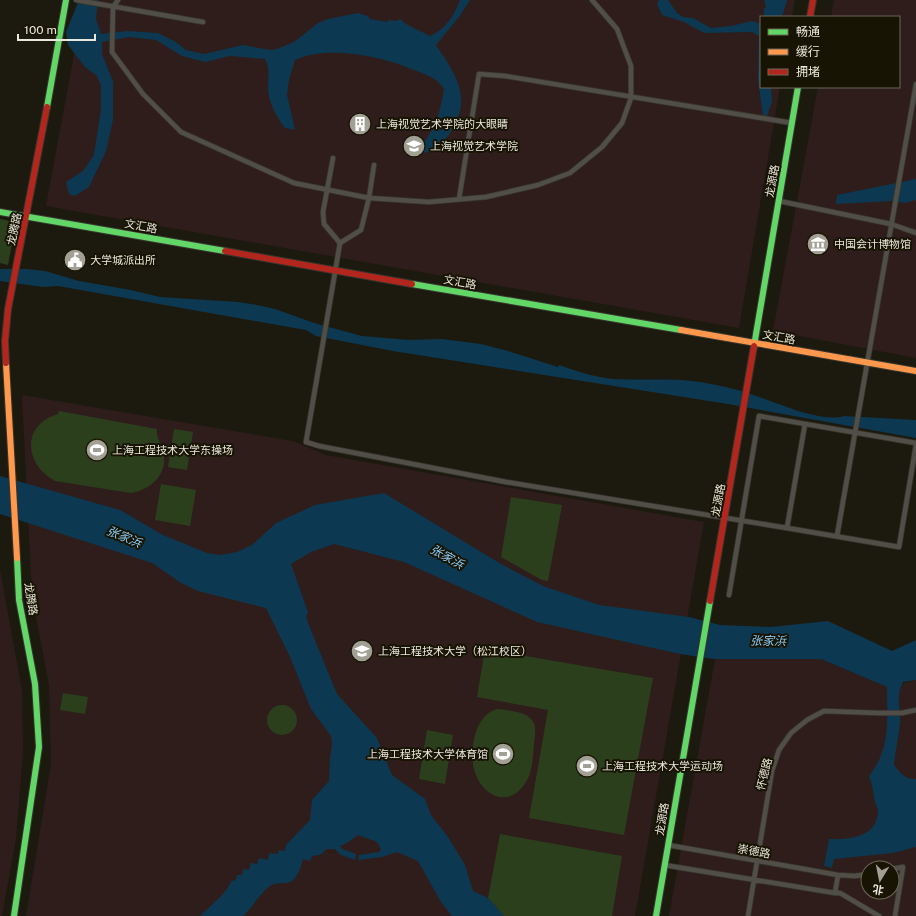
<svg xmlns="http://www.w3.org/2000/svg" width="916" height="916" viewBox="0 0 916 916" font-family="'Public Sans','Noto Sans SC',sans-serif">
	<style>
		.education { fill: #2e1d1b; fill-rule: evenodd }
		.green { fill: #2c3f1c }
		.water { fill: #0d3851 }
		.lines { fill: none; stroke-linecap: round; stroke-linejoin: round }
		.street-casing { stroke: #37362f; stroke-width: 6 }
		.fast-casing { stroke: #37362f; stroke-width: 8 }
		.slow-casing { stroke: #37362f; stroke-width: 8 }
		.jam-casing { stroke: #37362f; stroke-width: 8 }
		.street { stroke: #504e46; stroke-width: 4.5 }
		.fast { stroke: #63d668; stroke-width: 6 }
		.slow { stroke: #ff974d; stroke-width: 6 }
		.jam { stroke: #b3261e; stroke-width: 6 }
		.labels { text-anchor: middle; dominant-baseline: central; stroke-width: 4; stroke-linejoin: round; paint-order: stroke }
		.poi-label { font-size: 11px; fill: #eae7dc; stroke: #181403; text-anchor: start }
		.street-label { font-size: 11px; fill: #eae7dc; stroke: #181403 }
		.water-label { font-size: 12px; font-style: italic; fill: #89cbf9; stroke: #181403 }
	</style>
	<rect width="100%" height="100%" fill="#1c1a0f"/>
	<path class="education" d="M84 0H795L792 17H761V87H780L739 328 46 206Z
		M834 0H916V358L773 331 818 87H899V17H831Z
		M22 395 293 441 326 455 704 522 635 916H26L51 764 49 685 36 617 31 577Z
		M0 569 22 691 23 752 16 839 2 916H0Z
		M715 659H821L887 687 916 680V916H669ZM868 868H892V892H868Z"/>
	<path class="green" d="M0 219 16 222 8 265 0 263Z
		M59 411 157 429C156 438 161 443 163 452 169 474 150 490 131 493L55 481C24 464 21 425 58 414Z
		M174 429 193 432 187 470 168 467Z
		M161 484 196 490 190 526 155 520Z
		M511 497 562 505 548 581 542 580 501 557Z
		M485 649 653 678 624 835 529 818 548 710 477 697Z
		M63 693 88 697 85 714 60 710Z
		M267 720a15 15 0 1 1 30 0a15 15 0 1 1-30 0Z
		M497 709C507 710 525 711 532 720 537 726 535 736 534 743 533 756 533 771 526 782 507 813 476 792 473 763 471 743 476 715 497 709Z
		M427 730 453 735 445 784 419 779Z
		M500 834 622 856 612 916H504L488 898Z"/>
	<path class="water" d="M79 0H98L96 19 101 34 127 31 158 33 176 42 186 50 204 54 243 45 270 50 277 49 294 42 318 23 328 19 358 13 368 16 370 19 387 22 389 20 396 21 400 19 406 24 430 36C446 29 454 15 460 0H470L459 17 436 45C458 77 474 102 447 137 439 147 433 153 420 153L419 148C436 130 440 112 444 89 437 77 424 74 411 69 381 56 326 45 295 60L289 80 287 95 295 130 285 128C276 116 268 102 268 87 268 76 270 68 265 59L230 56 205 62 182 56 156 40 129 37 102 42V54L113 82V120L106 151 89 187 75 196 69 194 66 182 83 171 94 155 101 109V85L97 76 85 67 68 45 66 32Z
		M659 0H668L677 13 683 17 693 18 711 28 731 26 752 21 761 24V87H771L772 101 767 117 763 115 758 80 759 36 752 32 704 33 684 22 662 15 657 4Z
		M764 0H787L782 17H764V9L766 7Z
		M916 179V200L905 203 892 201 836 204 837 195Z
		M0 269H27L45 271 79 281 131 290 160 297 238 302 257 305 275 309 314 323 362 336 409 340 441 339 481 344 508 351 558 367 559 365C576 371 594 377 612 379 635 380 659 379 682 380 707 382 735 388 759 397 780 404 822 423 844 416L916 420V438L728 404 393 351 316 336 306 330 58 286 43 287 0 281Z
		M0 476 120 510 163 535 207 553 220 555 237 552 252 545 276 523 315 505 384 493 501 564 543 586 599 605 689 617 720 625 771 627 828 621 892 651 916 640V680L903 682C895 699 901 706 900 722 899 737 895 751 894 765 900 773 906 780 916 779V847L893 853 834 859 832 868 824 866 829 839C849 840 877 837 878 812 878 807 874 802 874 797 873 790 872 784 869 776 891 748 887 721 887 687L821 659H714L680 654 537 622 404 562 334 544 311 552 291 564 308 612 306 616 308 623 337 694 377 738 392 775 425 799 431 815 448 837 465 865 473 891 488 898 504 916H452L441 902 418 861 397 852 382 857 358 860 359 855 379 852 381 849 377 842 358 835 347 843 340 846 342 849 356 854 355 860 341 855 335 849H327L320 855 312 856 310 861 303 859C301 868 296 883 286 883 281 883 274 883 270 886 259 894 254 906 243 916H200C209 907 229 891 231 881L236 880 237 875H242L243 869 249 870 251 863 257 864 259 858 268 860 269 853 278 854 279 850 285 851 286 845 310 820 312 800 329 781 330 758 332 744 331 736 311 709 290 657 266 608 198 591 181 583 152 563 0 514Z"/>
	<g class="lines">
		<g class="street-casing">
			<path id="street" d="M76 0 203 22
				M118 0 113 7 112 52 143 94 181 132 294 183 369 198 429 202 486 197 538 185 570 173 602 147 622 123 631 98V66L617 29 592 0
				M333 158 323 212 324 224 340 243 306 442 319 446 506 482 787 528 805 424
				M459 199 479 74 505 76 792 123
				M779 201 891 224 916 233
				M340 243 361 230 369 198 374 165
				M787 528 899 547 916 445
				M837 536 916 84
				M729 595 759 416 916 443
				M668 845 838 875 855 876 868 874
				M664 865 835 893H840L879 916
				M892 869 903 867 895 916
				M835 893 838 875
				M748 916 772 771 779 750 791 733 807 720 824 711 878 713H902L916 710"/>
		</g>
		<g class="fast-casing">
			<path id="fast" d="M47 107 66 0
				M0 212 225 251
				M412 284 681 330
				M754 346 798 87
				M14 916 39 747 35 684 19 600 17 558
				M656 916 710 601"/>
		</g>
		<g class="slow-casing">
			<path id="slow" d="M681 330 916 371
				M6 363 17 558"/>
		</g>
		<g class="jam-casing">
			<path id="jam" d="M810 17 813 0
				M225 251 412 284
				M6 363 5 341 8 309 47 107
				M710 601 754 346"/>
		</g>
		<use href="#street" class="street"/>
		<use href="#fast" class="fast"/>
		<use href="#slow" class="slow"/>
		<use href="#jam" class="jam"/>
	</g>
	<defs>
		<g id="building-disc" transform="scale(1.15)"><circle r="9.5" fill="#a29f94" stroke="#181403"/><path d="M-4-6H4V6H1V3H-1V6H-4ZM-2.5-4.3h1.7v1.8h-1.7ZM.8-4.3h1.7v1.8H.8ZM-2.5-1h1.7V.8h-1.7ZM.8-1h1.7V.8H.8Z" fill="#fff"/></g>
		<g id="university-disc" transform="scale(1.15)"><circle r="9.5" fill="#a29f94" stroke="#181403"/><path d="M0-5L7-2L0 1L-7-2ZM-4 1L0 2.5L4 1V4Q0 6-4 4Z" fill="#fff"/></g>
		<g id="museum-disc" transform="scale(1.15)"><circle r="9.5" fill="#a29f94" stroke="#181403"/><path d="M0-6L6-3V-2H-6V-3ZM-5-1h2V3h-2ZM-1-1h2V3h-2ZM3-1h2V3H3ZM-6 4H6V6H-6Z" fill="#fff"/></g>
		<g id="civic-disc" transform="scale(1.15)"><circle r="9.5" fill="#a29f94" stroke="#181403"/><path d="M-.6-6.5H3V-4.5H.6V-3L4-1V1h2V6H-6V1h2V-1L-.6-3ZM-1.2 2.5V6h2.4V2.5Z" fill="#fff"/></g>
		<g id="stadium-disc" transform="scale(1.15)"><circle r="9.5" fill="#a29f94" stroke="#181403"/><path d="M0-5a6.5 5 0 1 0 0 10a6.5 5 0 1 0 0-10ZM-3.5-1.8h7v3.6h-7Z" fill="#fff"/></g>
	</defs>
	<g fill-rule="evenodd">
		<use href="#building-disc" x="360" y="124"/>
		<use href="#university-disc" x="414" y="146"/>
		<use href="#museum-disc" x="818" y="244"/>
		<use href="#civic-disc" x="75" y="260"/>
		<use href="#stadium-disc" x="97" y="450"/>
		<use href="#university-disc" x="362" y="651"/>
		<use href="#stadium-disc" x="503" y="754"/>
		<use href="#stadium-disc" x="587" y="766"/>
	</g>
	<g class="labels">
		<g class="poi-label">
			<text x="376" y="124">上海视觉艺术学院的大眼睛</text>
			<text x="430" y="146">上海视觉艺术学院</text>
			<text x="834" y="244">中国会计博物馆</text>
			<text x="90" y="260">大学城派出所</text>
			<text x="112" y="450">上海工程技术大学东操场</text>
			<text x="378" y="651">上海工程技术大学（松江校区）</text>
			<text x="488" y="754" text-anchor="end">上海工程技术大学体育馆</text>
			<text x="602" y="766">上海工程技术大学运动场</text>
		</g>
		<g class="street-label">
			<text transform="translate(772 181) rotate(-80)">龙源路</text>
			<text transform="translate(141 226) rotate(10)">文汇路</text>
			<text transform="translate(14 229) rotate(-78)">龙腾路</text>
			<text transform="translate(460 282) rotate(10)">文汇路</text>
			<text transform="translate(779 337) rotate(10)">文汇路</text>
			<text transform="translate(718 500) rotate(-80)">龙源路</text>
			<text transform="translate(31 599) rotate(81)">龙腾路</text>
			<text transform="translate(764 774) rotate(-76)">怀德路</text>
			<text transform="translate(662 819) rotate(-81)">龙源路</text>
			<text transform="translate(754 851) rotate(10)">崇德路</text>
		</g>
		<g class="water-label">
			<text transform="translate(124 537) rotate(23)">张家浜</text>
			<text transform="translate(447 557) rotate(29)">张家浜</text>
			<text transform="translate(768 641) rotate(1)">张家浜</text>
		</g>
	</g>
	<rect x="760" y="16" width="140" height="72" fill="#181403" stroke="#6c685a"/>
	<rect x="768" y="29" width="20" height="6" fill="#63d668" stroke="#6c685a"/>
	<text x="796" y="36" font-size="12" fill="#eae7dc">畅通</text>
	<rect x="768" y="49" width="20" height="6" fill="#ff974d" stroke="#6c685a"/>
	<text x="796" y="56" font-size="12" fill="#eae7dc">缓行</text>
	<rect x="768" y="69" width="20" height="6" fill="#b3261e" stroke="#6c685a"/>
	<text x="796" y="76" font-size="12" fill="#eae7dc">拥堵</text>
	<g transform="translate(880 880) rotate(190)"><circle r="19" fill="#181403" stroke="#6c685a"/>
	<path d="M0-3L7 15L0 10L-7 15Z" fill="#a29f94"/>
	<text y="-6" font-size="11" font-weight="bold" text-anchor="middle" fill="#eae7dc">北</text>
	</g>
	<path d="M18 34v6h77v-6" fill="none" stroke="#eae7dc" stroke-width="2"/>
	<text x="24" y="34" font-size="12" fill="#eae7dc" stroke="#181403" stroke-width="3" paint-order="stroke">100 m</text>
</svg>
